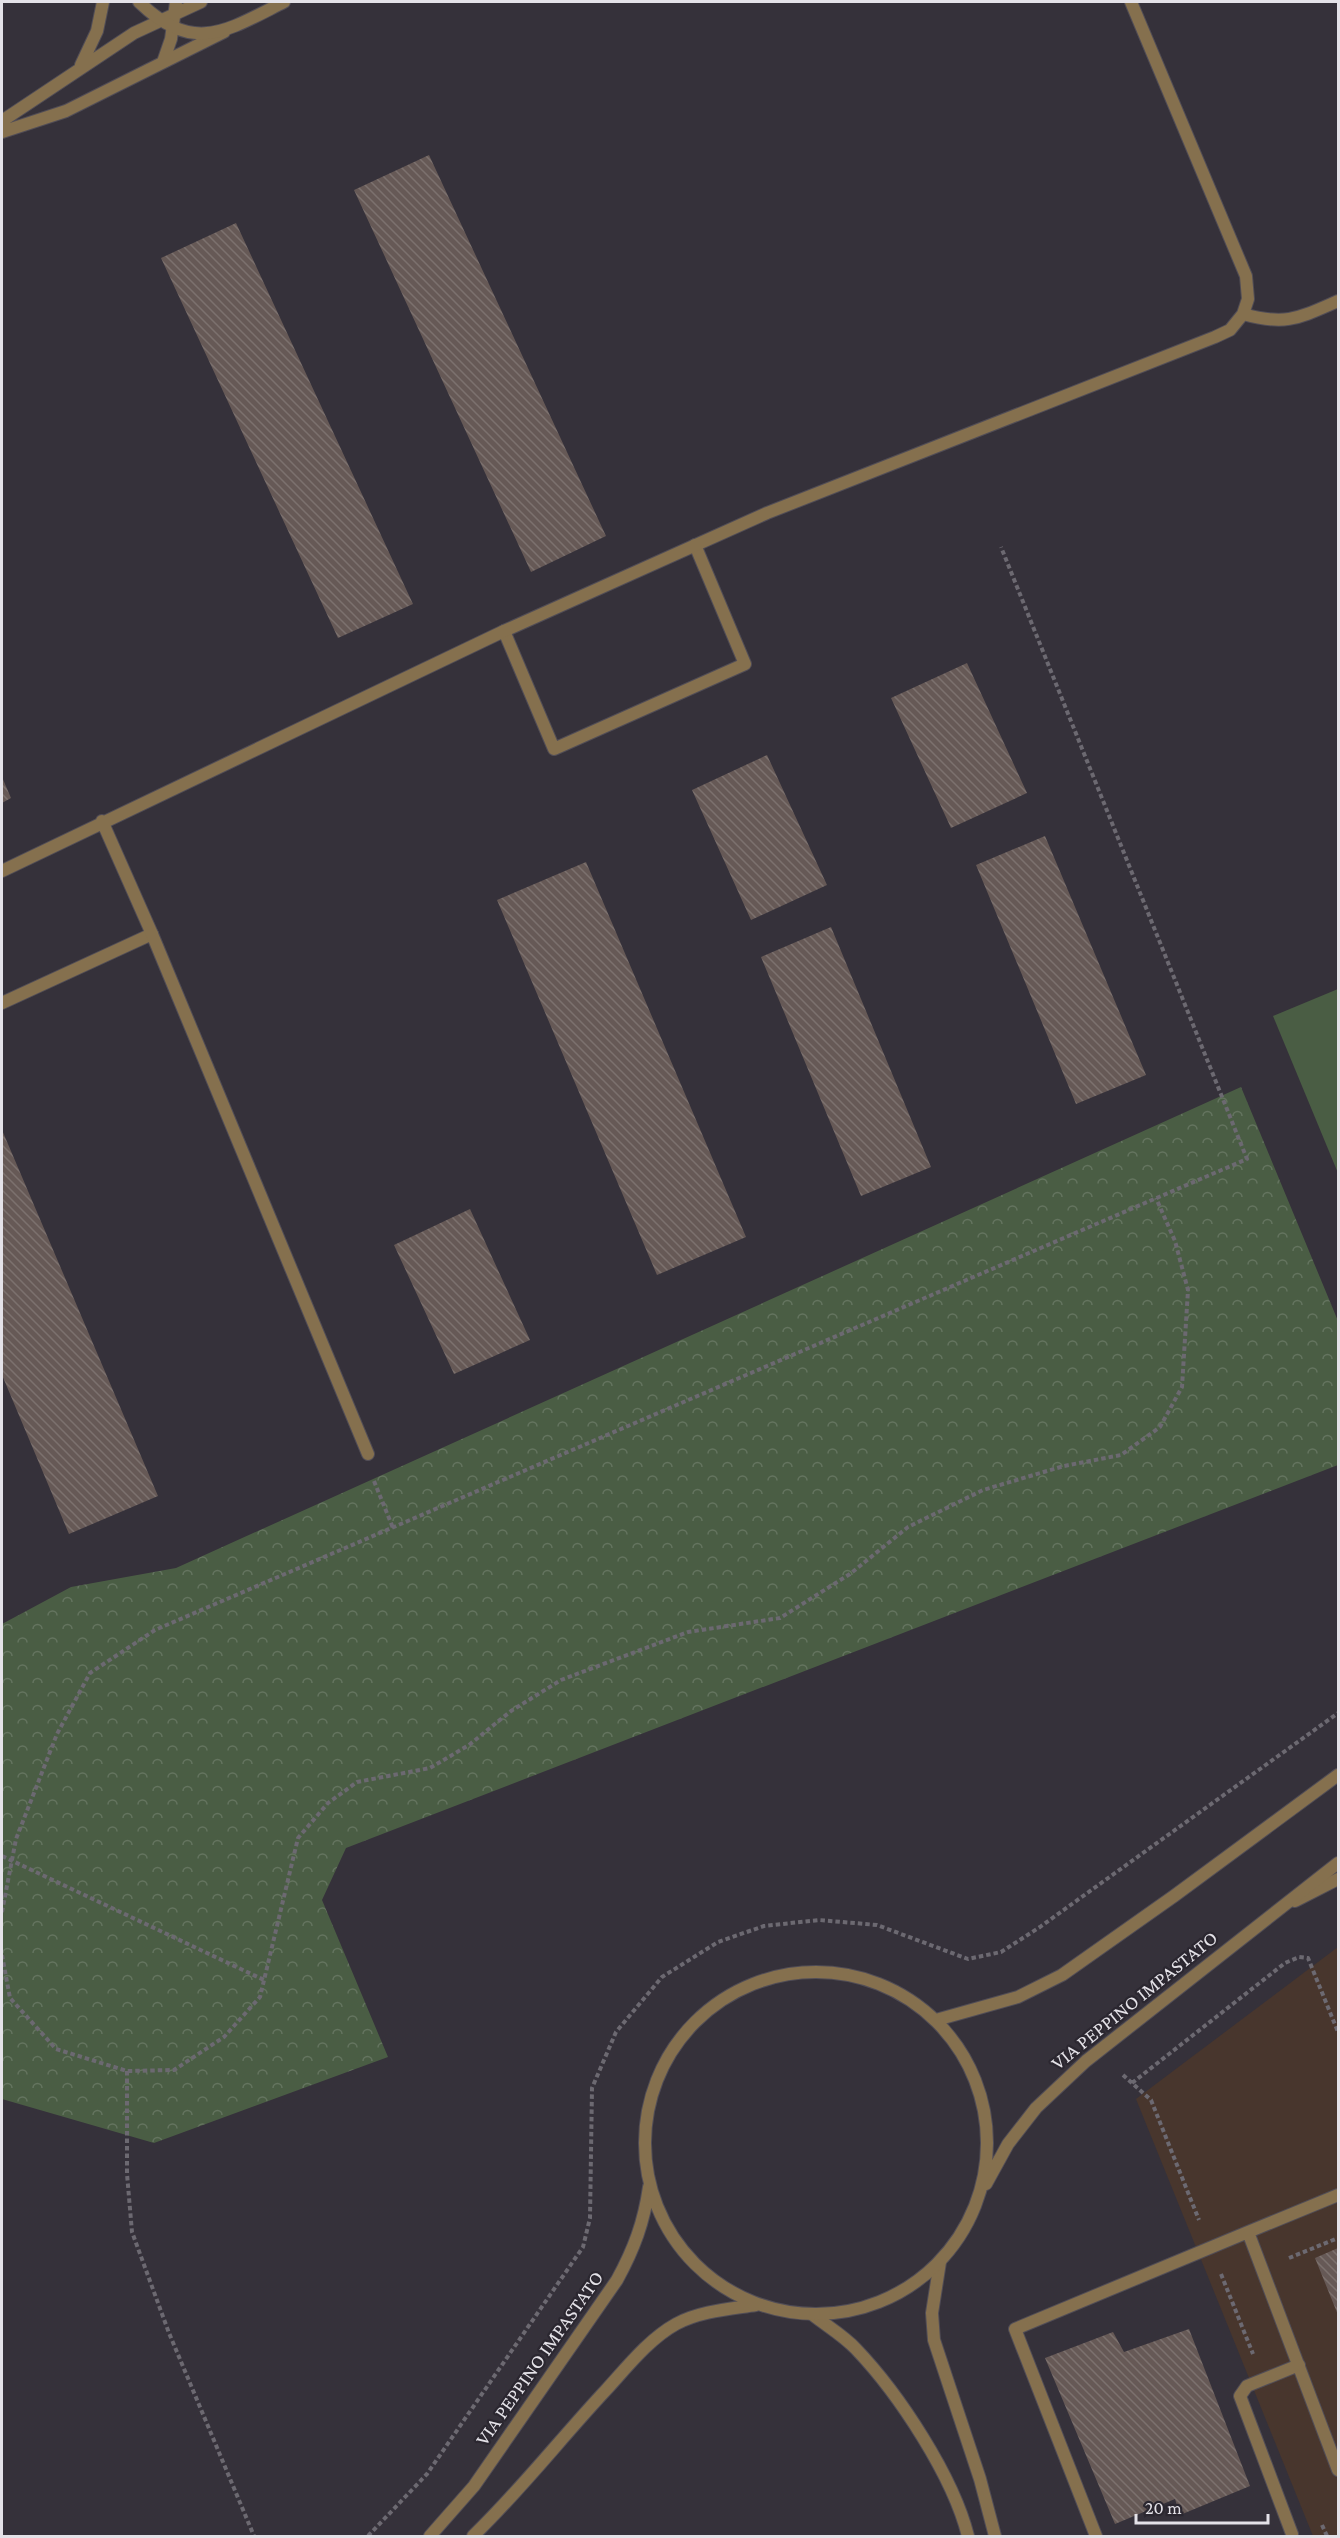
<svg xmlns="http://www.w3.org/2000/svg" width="1340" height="2538" viewBox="0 0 1340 2538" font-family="'Crimson Pro',serif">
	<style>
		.commercial { fill: #48362d }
		.grass { fill: #4a5d44 }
		.park { fill: url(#park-crowns) }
		.building { fill: url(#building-back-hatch) }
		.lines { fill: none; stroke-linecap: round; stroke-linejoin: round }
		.service-casing { stroke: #514d56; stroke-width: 14 }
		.minor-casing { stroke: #514d56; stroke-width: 14 }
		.tertiary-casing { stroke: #514d56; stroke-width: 14 }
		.path { stroke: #6c6971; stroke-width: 4; stroke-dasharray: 4.5 3; stroke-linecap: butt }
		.service { stroke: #85704e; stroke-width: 12 }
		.minor { stroke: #85704e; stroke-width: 12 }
		.tertiary { stroke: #85704e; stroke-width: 12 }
		.labels { text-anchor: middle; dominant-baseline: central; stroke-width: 4.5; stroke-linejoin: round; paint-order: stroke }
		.street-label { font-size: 20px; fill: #e4e2e8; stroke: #2b2730 }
	</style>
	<defs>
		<pattern id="park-crowns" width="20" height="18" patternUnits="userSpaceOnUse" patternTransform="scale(1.5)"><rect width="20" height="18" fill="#4a5d44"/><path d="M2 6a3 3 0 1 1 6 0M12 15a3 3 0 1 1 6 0" fill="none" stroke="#64745f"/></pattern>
		<pattern id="building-back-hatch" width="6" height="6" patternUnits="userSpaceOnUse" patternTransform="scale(1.5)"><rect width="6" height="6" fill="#665956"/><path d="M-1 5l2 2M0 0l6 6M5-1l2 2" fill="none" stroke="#7c716e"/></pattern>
	</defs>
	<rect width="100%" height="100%" fill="#35313a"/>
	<path class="commercial" d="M1338 1947V2536H1313L1136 2099Z"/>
	<path class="grass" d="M1338 989V1173L1273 1016Z"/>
	<path class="park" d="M1241 1087 1338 1321V1465L346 1848 322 1900 388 2057 154 2143 2 2099V1624L71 1587 176 1568Z"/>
	<path class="building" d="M429 155 606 536 531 572 354 190Z
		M236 223 413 604 338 638 161 258Z
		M967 663 1027 793 951 828 891 698Z
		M767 755 827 885 751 920 692 790Z
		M2 777 11 798 2 803Z
		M1045 836 1146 1075 1076 1104 976 865Z
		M586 862 746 1237 657 1275 497 900Z
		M831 927 931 1167 861 1196 761 957Z
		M2 1130 158 1496 69 1534 2 1375Z
		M470 1209 530 1340 454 1374 394 1245Z
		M1338 2248V2315L1315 2258Z
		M1189 2329 1250 2486 1180 2515 1175 2499 1115 2524 1045 2358 1113 2332 1124 2352Z"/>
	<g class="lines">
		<g class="service-casing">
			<path id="service" d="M504 631 554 749 745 664 695 545
				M2 1003 152 934
				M1295 1901 1338 1879
				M1338 2195 1248 2232 1338 2470
				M940 2262 932 2313 934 2340 980 2479 995 2536
				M813 2315C827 2326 844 2336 856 2349 899 2394 953 2476 968 2536
				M1292 2534 1240 2396 1247 2386 1299 2365
				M1096 2536 1015 2329 1248 2232"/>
		</g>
		<g class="minor-casing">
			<path id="minor" d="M1131 2 1246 276 1248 299 1243 314
				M163 62 171 39 176 2
				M81 65 97 31 103 2
				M2 121 134 33 201 2
				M2 132 66 111 224 32
				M102 821 152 934 368 1454
				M2 871 504 631 767 513 1215 337 1230 330 1243 314C1286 326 1299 318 1338 301"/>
		</g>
		<g class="tertiary-casing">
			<path id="tertiary" d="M139 2C194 55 226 31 284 2
				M645 2143a171 171 0 1 1 342 0a171 171 0 1 1-342 0Z
				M936 2020 1018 1997 1062 1975 1174 1896 1338 1775
				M986 2184 1008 2144 1036 2108 1086 2061 1338 1863
				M430 2536 474 2486 617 2280C634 2249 644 2222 649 2187
				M473 2536C520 2491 561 2438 606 2390 627 2367 649 2339 676 2324 700 2311 730 2309 756 2305"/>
		</g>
		<path class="path" d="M374 1481 393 1528
			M2 1856 264 1980
			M2 1912 16 1839 57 1734 90 1673 155 1630 1247 1159 1001 547
			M2 1955 10 1998 56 2049 127 2071 174 2070 224 2037 260 1997 298 1838 328 1803 357 1782 430 1768 469 1745 511 1711 561 1680 688 1632 780 1618 850 1574 908 1527 983 1490 1064 1466 1121 1455 1160 1427 1182 1387 1188 1290 1175 1241 1156 1198
			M127 2071V2174L132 2232 169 2333 254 2536
			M1123 2075 1151 2100 1199 2220
			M1132 2083 1285 1963 1299 1957 1308 1958 1338 2032
			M1289 2258 1338 2238
			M1221 2274 1253 2354
			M1322 2525 1327 2536
			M368 2536 427 2474 583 2247 590 2218 592 2088 616 2032 662 1977 718 1942 764 1926 819 1920 877 1925 968 1959 1001 1952 1040 1927 1338 1713"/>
		<use href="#service" class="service"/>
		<use href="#minor" class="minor"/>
		<use href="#tertiary" class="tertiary"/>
	</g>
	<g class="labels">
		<g class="street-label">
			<text transform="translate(1134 2000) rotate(-39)">VIA PEPPINO IMPASTATO</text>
			<text transform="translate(539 2358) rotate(-55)">VIA PEPPINO IMPASTATO</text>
		</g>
	</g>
	<rect width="1340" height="2538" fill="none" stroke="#e4e2e8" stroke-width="6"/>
	<path d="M1136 2514v9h132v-9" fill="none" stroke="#e4e2e8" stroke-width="3"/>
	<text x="1145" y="2514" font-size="18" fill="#e4e2e8" stroke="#2b2730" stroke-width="4.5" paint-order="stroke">20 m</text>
</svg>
